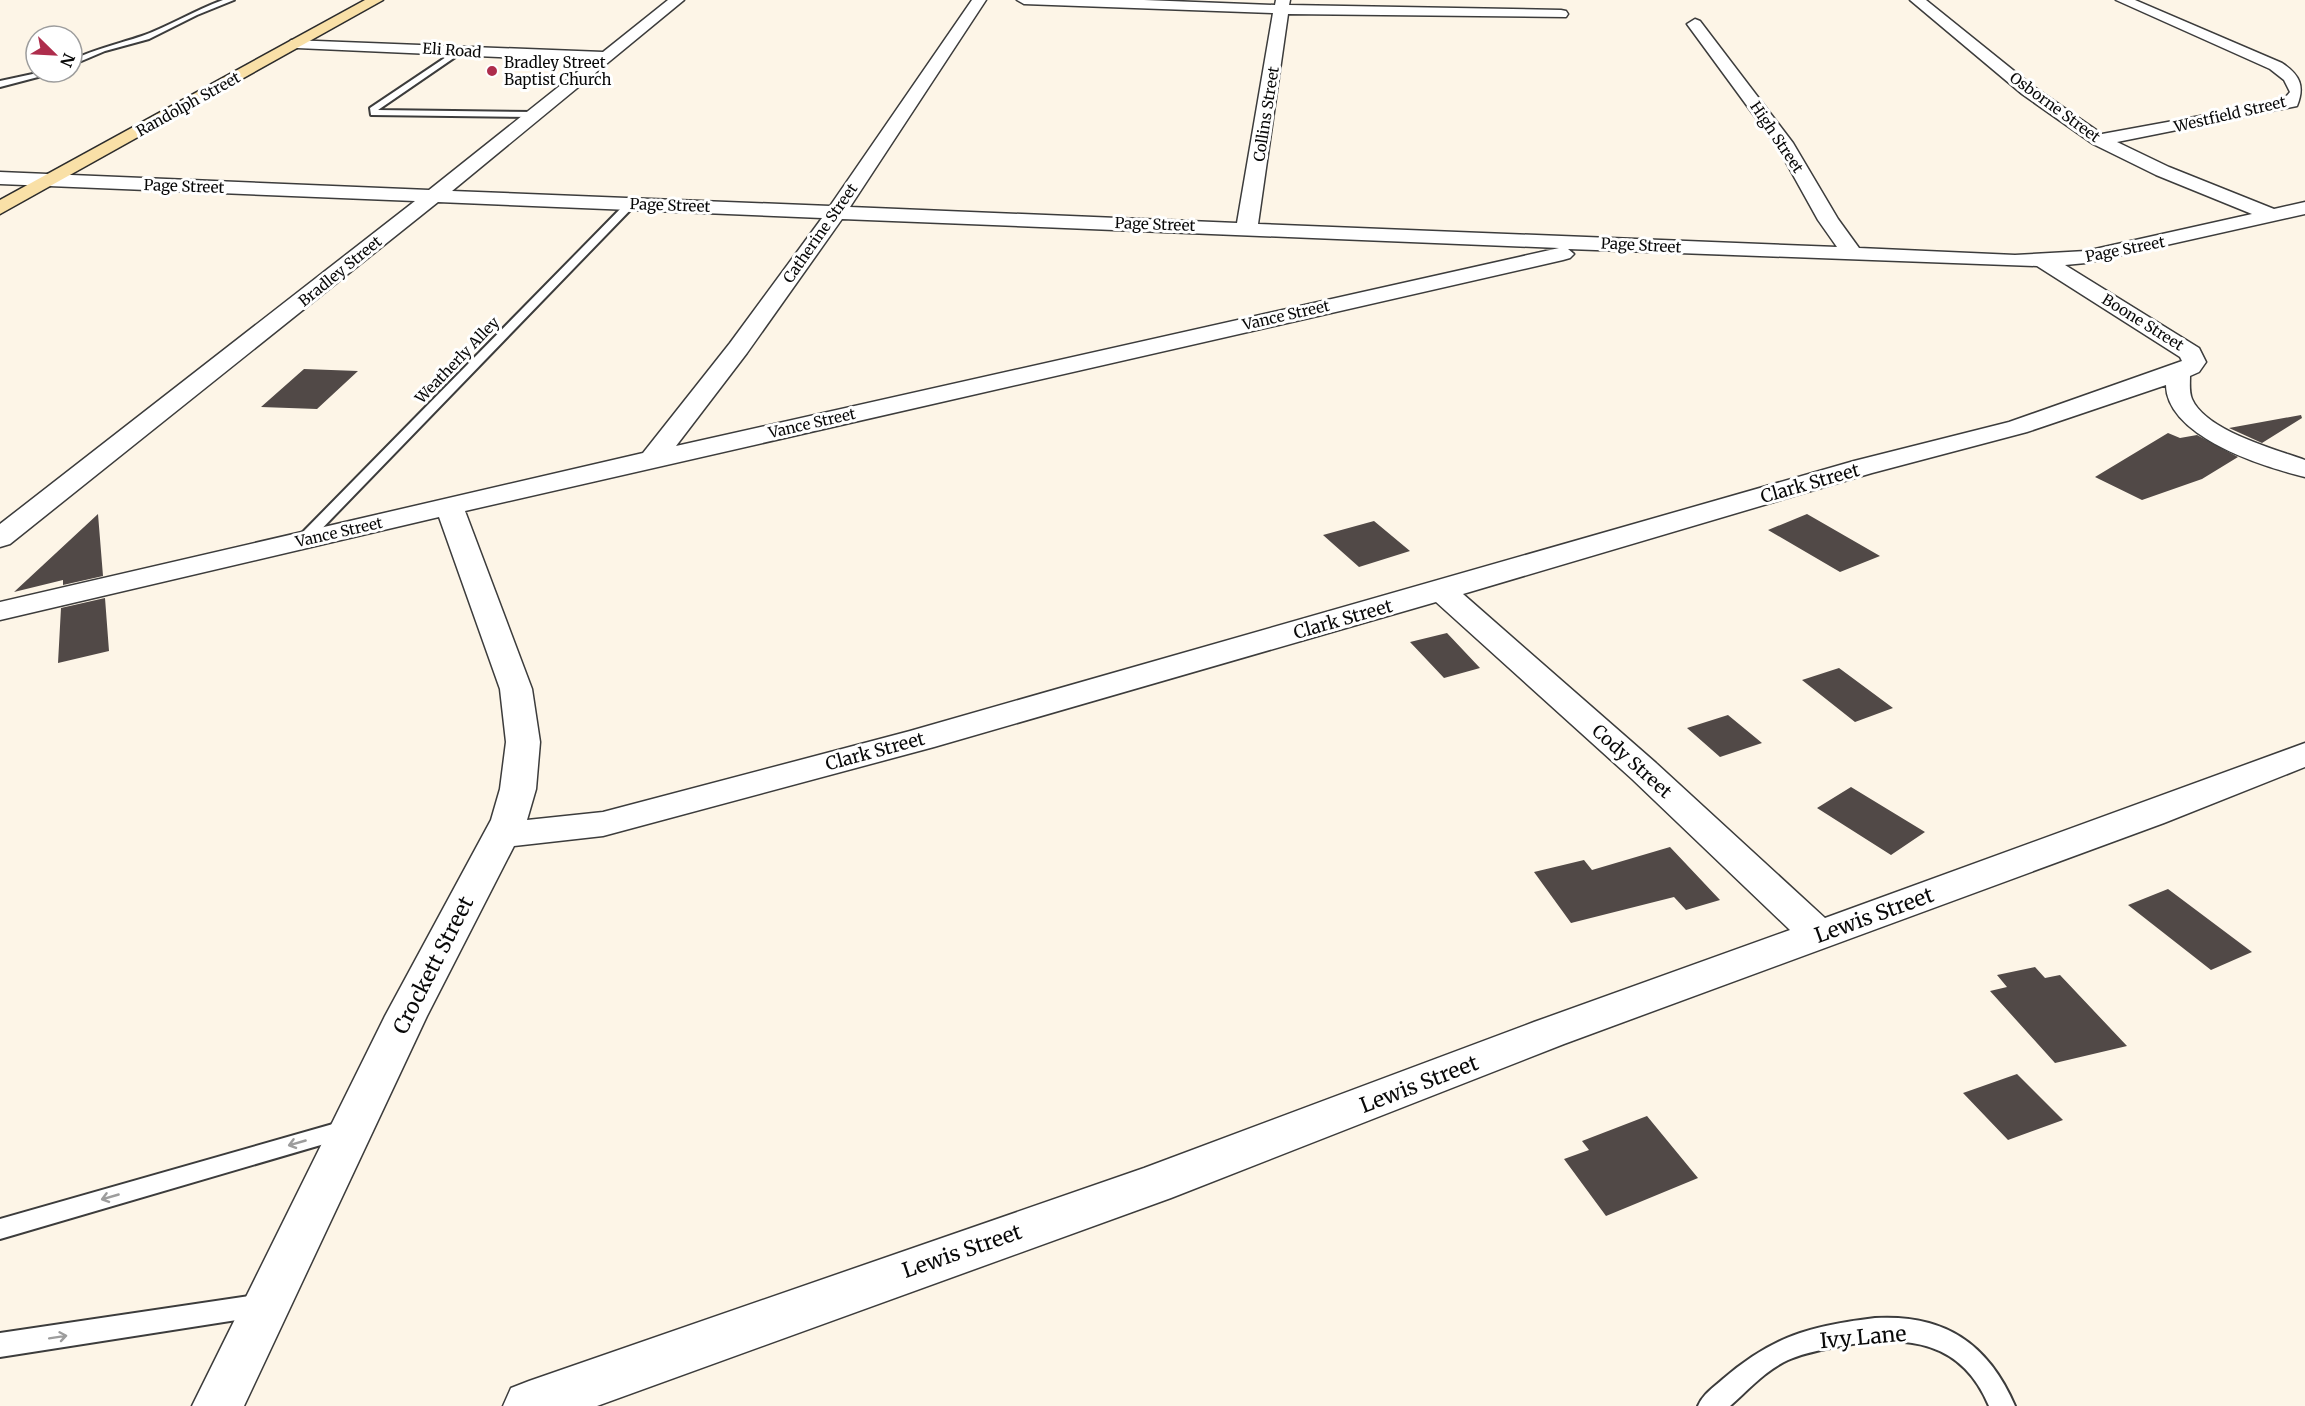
<svg xmlns="http://www.w3.org/2000/svg" width="2305" height="1406" viewBox="0 0 2305 1406" font-family="Merriweather,serif">
	<style>
		.building { fill: #514947 }
		.lines { fill: none; stroke-linecap: round; stroke-linejoin: round }
		.lane-casing { stroke: #3c3c3c; stroke-width: 4 }
		.street-casing { stroke: #3c3c3c; stroke-width: 3 }
		.secondary-casing { stroke: #2b2b2b; stroke-width: 3 }
		.lane { fill: #fff; fill-rule: evenodd }
		.street { fill: #fff; fill-rule: evenodd }
		.secondary { fill: #f9e0a7; fill-rule: evenodd }
		.oneway { stroke: #9d9d9d }
		.poi-dot { fill: #ae2d4c; stroke: #fff; stroke-width: 2 }
		.labels { text-anchor: middle; dominant-baseline: central; stroke-width: 6; stroke-linejoin: round; paint-order: stroke }
		.far-street-label { font-size: 15px; fill: #090909; stroke: #fff }
		.far-poi-label { font-size: 15px; fill: #090909; stroke: #fff; text-anchor: start }
		.street-label { font-size: 18px; fill: #090909; stroke: #fff }
		.near-street-label { font-size: 21px; fill: #090909; stroke: #fff }
	</style>
	<rect width="100%" height="100%" fill="#fdf5e7"/>
	<path class="building" d="M304 369 358 371 317 409 261 407Z
		M2301 415 2302 418 2262 443 2229 428Z
		M2168 433 2180 438 2197 435 2238 457 2202 479 2142 500 2095 477Z
		M98 514 103 576 63 585V580L14 592Z
		M1807 514 1880 556 1840 572 1768 530Z
		M1374 521 1410 551 1359 567 1323 535Z
		M105 598 109 651 58 663 61 608Z
		M1447 633 1480 668 1444 678 1410 642Z
		M1839 668 1893 708 1855 722 1802 680Z
		M1728 715 1762 743 1720 757 1687 728Z
		M1851 787 1925 832 1891 855 1817 808Z
		M1670 847 1720 900 1686 910 1674 897 1571 923 1534 872 1584 860 1592 870Z
		M2168 889 2252 952 2211 970 2128 905Z
		M2035 967 2045 978 2060 975 2127 1046 2055 1063 1990 991 2007 987 1997 975Z
		M2017 1074 2063 1120 2008 1140 1963 1093Z
		M1647 1116 1698 1178 1606 1216 1564 1159 1589 1150 1582 1141Z"/>
	<g class="lines">
		<g class="lane-casing">
			<path id="lane" d="M223 0H234L197 15 149 39 105 51 72 65V60C95 49 118 44 142 36 170 26 195 10 223 0Z
				M461 47 464 51 378 110 534 112 537 113V117L371 115 370 108Z
				M42 72H57L0 87V81Z
				M628 201 637 203 309 542H299L297 539 299 536Z
				M347 1120 355 1123 358 1129 355 1135 0 1239V1219Z
				M263 1294 272 1297 275 1305 272 1313 263 1316 0 1357V1333Z
				M1875 1318C1944 1314 1988 1343 2015 1406H1989C1962 1341 1908 1335 1846 1345 1827 1349 1806 1352 1788 1360 1766 1370 1748 1390 1730 1406H1698C1703 1394 1713 1388 1723 1379 1773 1336 1810 1326 1875 1318Z"/>
		</g>
		<g class="street-casing">
			<path id="street" d="M668 0H684L452 191 830 206 972 0H986L850 207 1237 223 1273 13 1024 4 1017 0H1144L1275 5 1276 0H1290L1289 5 1561 10 1566 11 1568 14 1566 17 1288 14 1258 224 1837 247 1818 220 1778 148 1687 24 1695 19 1700 21 1793 143 1838 219 1859 248 2015 255 2086 251 2252 214 2156 175 2093 144 2022 94 1910 0H1926L2034 87 2102 134 2255 106 2285 98 2290 92 2284 80 2270 69 2116 0H2135L2282 63C2300 75 2305 86 2297 106L2117 142 2169 167 2274 209 2305 202V214L2086 263 2065 265 2199 348 2206 362 2199 372 2190 376C2190 384 2189 392 2192 399 2206 431 2275 449 2305 460V477C2264 467 2167 437 2166 385L2027 432 1872 473 1463 594 1656 763 1825 918 2305 743V767L2164 823 1564 1044 1171 1198 597 1406H503L511 1388 529 1381 1144 1168 1534 1022 1790 930 1632 779 1436 602 934 747 603 836 514 846 427 1016 244 1406H192L385 1016 491 820 500 789 506 742 500 689 439 517 0 620V602L643 453 730 343 822 218 438 202 10 544 0 547V524L415 201 0 184V172L429 190 591 61 297 48 291 46 289 43 291 40 603 52ZM842 219 1559 248 676 446 747 353ZM1568 249 2037 266 2180 357 2182 361 2009 422 1854 461 910 731 603 812 527 820 536 789 540 742 532 689 465 511 1563 260 1570 258 1574 254Z"/>
		</g>
		<g class="secondary-casing">
			<path id="secondary" d="M365 0H383L0 214V200Z"/>
		</g>
		<use href="#lane" class="lane"/>
		<use href="#street" class="street"/>
		<use href="#secondary" class="secondary"/>
	</g>
	<defs><path id="oneway-shaft" d="M-6 0H5M1.5-3L5.5 0L1.5 3" fill="none" stroke-width="1.6" stroke-linecap="round" stroke-linejoin="round" transform="scale(1.5)"/></defs>
	<g class="oneway">
		<use href="#oneway-shaft" transform="translate(297 1143) rotate(164)"/>
		<use href="#oneway-shaft" transform="translate(110 1197) rotate(164)"/>
		<use href="#oneway-shaft" transform="translate(58 1337) rotate(-9)"/>
	</g>
	<circle class="poi-dot" cx="492" cy="71" r="6"/>
	<g class="labels">
		<g class="far-street-label">
			<text transform="translate(452 50) rotate(4)">Eli Road</text>
			<text transform="translate(188 104) rotate(-29)">Randolph Street</text>
			<text transform="translate(2055 107) rotate(36)">Osborne Street</text>
			<text transform="translate(1266 114) rotate(-81)">Collins Street</text>
			<text transform="translate(2230 114) rotate(-13)">Westfield Street</text>
			<text transform="translate(1777 137) rotate(56)">High Street</text>
			<text transform="translate(184 186) rotate(2)">Page Street</text>
			<text transform="translate(670 205) rotate(2)">Page Street</text>
			<text transform="translate(1155 224) rotate(2)">Page Street</text>
			<text transform="translate(820 233) rotate(-55)">Catherine Street</text>
			<text transform="translate(1641 245) rotate(3)">Page Street</text>
			<text transform="translate(2125 249) rotate(-11)">Page Street</text>
			<text transform="translate(340 271) rotate(-39)">Bradley Street</text>
			<text transform="translate(1286 315) rotate(-13)">Vance Street</text>
			<text transform="translate(2143 322) rotate(32)">Boone Street</text>
			<text transform="translate(457 360) rotate(-46)">Weatherly Alley</text>
			<text transform="translate(812 423) rotate(-13)">Vance Street</text>
			<text transform="translate(339 532) rotate(-13)">Vance Street</text>
		</g>
		<g class="far-poi-label">
			<text x="504" y="62">Bradley Street<tspan x="504" dy="17">Baptist Church</tspan></text>
		</g>
		<g class="street-label">
			<text transform="translate(1810 483) rotate(-16)">Clark Street</text>
			<text transform="translate(1343 619) rotate(-16)">Clark Street</text>
			<text transform="translate(875 751) rotate(-15)">Clark Street</text>
			<text transform="translate(1632 761) rotate(42)">Cody Street</text>
		</g>
		<g class="near-street-label">
			<text transform="translate(1874 915) rotate(-20)">Lewis Street</text>
			<text transform="translate(433 965) rotate(-63)">Crockett Street</text>
			<text transform="translate(1419 1084) rotate(-21)">Lewis Street</text>
			<text transform="translate(962 1251) rotate(-19)">Lewis Street</text>
			<text transform="translate(1863 1337) rotate(-5)">Ivy Lane</text>
		</g>
	</g>
	<g transform="translate(54 54) rotate(114)"><circle r="28" fill="#ffffff" stroke="#9d9d9d" stroke-width="1.5"/>
	<path d="M0-4.5L10 22L0 15L-10 22Z" fill="#ae2d4c"/>
	<text y="-9" font-size="16" font-weight="bold" text-anchor="middle" fill="#090909">N</text>
	</g>
</svg>
